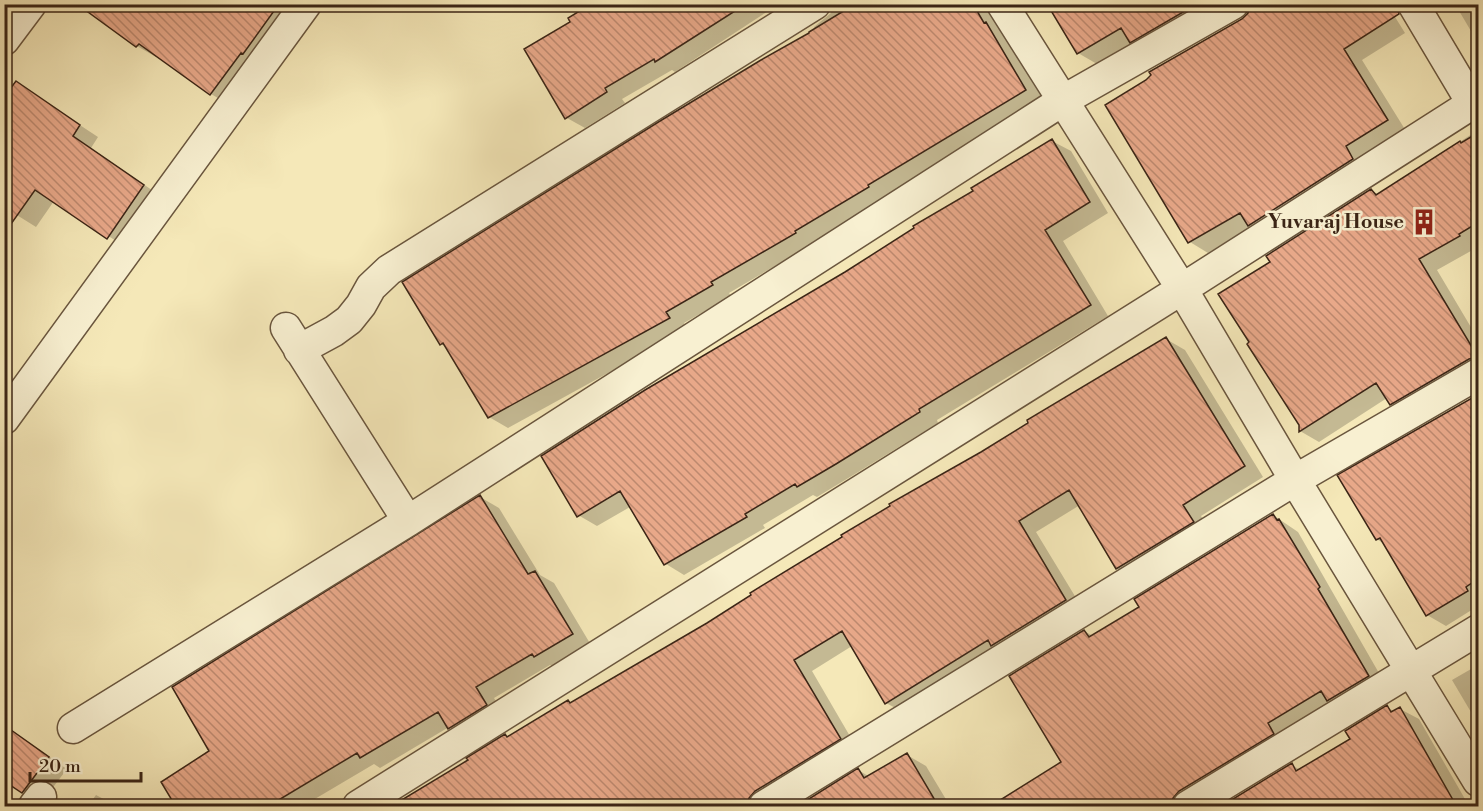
<svg xmlns="http://www.w3.org/2000/svg" width="1483" height="811" viewBox="0 0 1483 811" font-family="'Libre Bodoni',serif">
	<style>
		.shadow { fill: #0003 }
		.building { fill: url(#building-back-hatch); stroke: #3b2516; stroke-width: 1.5 }
		.lines { fill: none; stroke-linecap: round; stroke-linejoin: round }
		.street-casing { stroke: #6a563e; stroke-width: 33 }
		.street { stroke: #f8f0d1; stroke-width: 30 }
		.labels { text-anchor: middle; dominant-baseline: central; stroke-width: 5; stroke-linejoin: round; paint-order: stroke }
		.poi-label { font-size: 20px; font-weight: bold; fill: #3b2516; stroke: #f8f0d1; text-anchor: end }
	</style>
	<defs>
		<pattern id="building-back-hatch" width="6" height="6" patternUnits="userSpaceOnUse" patternTransform="scale(1.5)"><rect width="6" height="6" fill="#e8a889"/><path d="M-1 5l2 2M0 0l6 6M5-1l2 2" fill="none" stroke="#bd896f"/></pattern>
	</defs>
	<rect width="100%" height="100%" fill="#f5e8b8"/>
	<filter id="stains"><feTurbulence type="fractalNoise" baseFrequency=".00333" numOctaves="4"/><feColorMatrix values="0 0 0 0 .2 0 0 0 0 .09 0 0 0 0 .02 0 0 0 .5 -.17"/></filter>
	<radialGradient id="worn" r=".72"><stop offset=".6" stop-color="#630" stop-opacity="0"/><stop offset="1" stop-color="#630" stop-opacity=".3"/></radialGradient>
	<path class="shadow" d="M4 4H32L4 43Z
		M80 4H306L230 105 211 94 157 55 156 57 137 46Z
		M594 4H779L675 72 672 70 622 99 625 103 585 128 567 118 572 22Z
		M833 4H985L1044 101 886 196 887 198 813 242 814 243 729 293 731 296 684 323 688 329 508 428 489 417 448 348 441 344 815 30 814 27 831 13Z
		M1049 4H1234L1150 52 1133 43 1097 64 1078 53Z
		M1387 4 1405 33 1362 60 1406 131 1208 253 1190 242 1107 105 1153 75Z
		M1455 4H1478V43Z
		M16 83 98 137 91 148 162 197 127 248 54 201 36 227 4 207Z
		M1478 130V247L1437 270 1478 339V350L1472 354 1478 365 1409 415 1391 404 1387 398 1319 442 1300 431 1272 262 1371 190 1379 195Z
		M1052 141 1071 151 1108 213 1063 241 1108 316 937 420 938 423 855 474 817 497 813 495 763 525 765 528 684 575 666 564 630 507 597 526 578 515 845 273Z
		M1166 339 1185 350 1263 477 1201 516 1212 533 1136 579 1117 568 1080 505 1036 532 1084 611 905 713 886 703 852 646 812 671 858 750 769 806H393L568 702 571 704 708 624Z
		M1478 396V606L1446 626 1427 615 1384 544 1377 539Z
		M480 497 499 508 540 575 554 583 591 645 554 667 550 665 494 698 505 716 468 739 449 727 380 768 374 764 303 806H178L211 752Z
		M1273 515 1298 532 1387 687 1176 806H990L1063 762 1084 631 1093 636 1141 608Z
		M1478 665V724L1452 680Z
		M1387 707 1395 712 1400 709 1419 719 1469 806H1223L1292 765 1300 770 1352 739Z
		M4 725 67 769 41 803 4 779Z
		M907 755 926 766 950 806H799L858 770 870 777Z
		M96 795 115 805 117 806H88Z"/>
	<path class="building" d="M77 4H279L243 54 241 53 210 95 139 44 136 47Z
		M591 4H746L655 62 654 59 605 88 607 92 565 119 524 49 570 22 568 18Z
		M855 4H973L984 23 986 22 1026 90 868 185 869 187 795 231 796 233 711 282 713 285 666 312 670 318 488 418 443 343 440 345 402 282 660 121 761 60 809 33V32Z
		M1047 4H1197L1130 43 1121 28 1077 54Z
		M1250 4H1396L1399 14 1344 49 1388 120 1346 146 1353 159 1248 226 1240 213 1188 243 1105 105 1146 80 1151 75 1149 72 1242 19 1248 13Z
		M16 81 80 125 73 136 144 185 107 239 35 190 4 234V97Z
		M1479 132V222L1459 234 1460 236 1419 259 1478 357 1469 359 1390 405 1376 383 1299 432V425L1247 344 1249 342 1218 294 1270 262 1266 256 1371 189 1376 195 1460 141 1461 143Z
		M1052 139 1090 202 1045 230 1091 305 919 409 920 412 836 464 797 487 795 484 745 514 747 517 664 565 620 491 577 517 541 456 645 390 845 272 914 228 913 226 973 191 971 188Z
		M1166 337 1245 466 1183 505 1194 522 1116 569 1069 490 1019 521 1066 600 991 646 988 640 885 704 842 631 794 660 841 739 755 791 749 798 747 807H390L468 760 466 758 505 734 507 737 568 700 570 703 707 623 751 595 750 593 842 537 841 535 890 506 889 504 981 452 1028 423 1027 420Z
		M1479 394V578L1466 587 1468 591 1426 616 1380 538 1376 540 1337 475Z
		M480 495 528 574 535 571 573 634 534 657 532 654 476 687 487 705 448 729 438 712 360 758 357 753 267 807H176L161 782 209 751 172 687Z
		M1273 514 1277 520 1279 519 1320 587 1318 589 1369 676 1327 701 1321 691 1268 723 1274 734 1179 791 1173 798 1171 807H989L1061 762 1009 676 1084 630 1089 637 1139 607 1134 599Z
		M1387 705 1391 712 1400 707 1457 807H1220L1292 763 1296 771 1350 739 1345 731Z
		M4 725 49 757 22 793 4 781Z
		M907 753 939 807H796L858 768 864 778Z"/>
	<g class="lines">
		<g class="street-casing">
			<path id="street" d="M1002 4 1182 289 1295 480 1478 781
				M1413 4 1472 103
				M4 40 31 4
				M286 328 408 521
				M299 350 334 331 349 320 361 305 371 287 389 270 815 4
				M4 419 306 4
				M73 728 408 521 1062 101 1233 4
				M34 806 41 797
				M358 806 1182 289 1478 100
				M764 806 1295 480 1478 374
				M1188 806 1478 630"/>
		</g>
		<use href="#street" class="street"/>
	</g>
	<defs>
		<g id="building-bare" transform="scale(2.07)"><path d="M-4-6H4V6H1V3H-1V6H-4ZM-2.5-4.3h1.7v1.8h-1.7ZM.8-4.3h1.7v1.8H.8ZM-2.5-1h1.7V.8h-1.7ZM.8-1h1.7V.8H.8Z" fill="#8f2418" stroke="#f8f0d1" stroke-width="2.5" paint-order="stroke"/></g>
	</defs>
	<g fill-rule="evenodd">
		<use href="#building-bare" x="1424" y="222"/>
	</g>
	<g class="labels">
		<g class="poi-label">
			<text x="1404" y="222">Yuvaraj House</text>
		</g>
	</g>
	<rect width="1483" height="811" fill="none" stroke="#f5e8b8" stroke-width="24"/>
	<rect x="6" y="6" width="1471" height="799" fill="none" stroke="#3b2516" stroke-width="3"/>
	<rect x="12" y="12" width="1459" height="787" fill="none" stroke="#3b2516" stroke-width="1.5"/>
	<path d="M30 772v9h111v-9" fill="none" stroke="#3b2516" stroke-width="3"/>
	<text x="39" y="772" font-size="18" fill="#3b2516" stroke="#f8f0d1" stroke-width="4.5" paint-order="stroke">20 m</text>
	<rect width="100%" height="100%" filter="url(#stains)"/>
	<rect width="100%" height="100%" fill="url(#worn)"/>
</svg>
